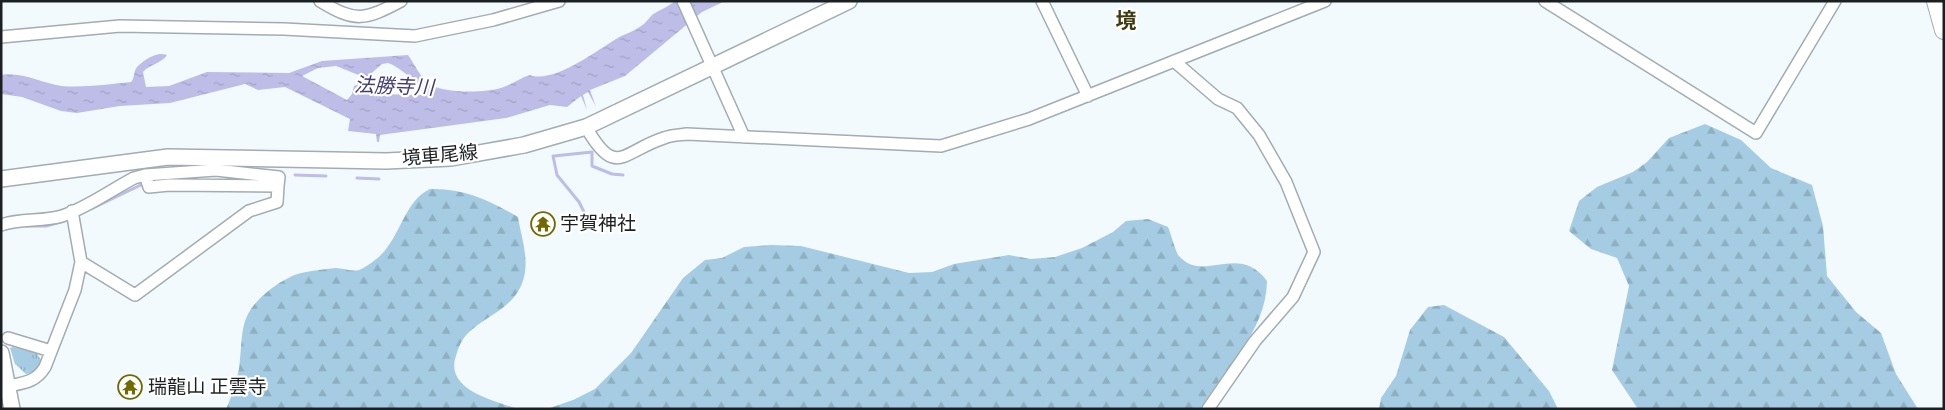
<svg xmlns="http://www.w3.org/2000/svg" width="1945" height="410" viewBox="0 0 1945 410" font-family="Spectral,'Noto Sans JP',serif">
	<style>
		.forest { fill: url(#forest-firs) }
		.park { fill: url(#park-tufts) }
		.water { fill: url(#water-ripples); fill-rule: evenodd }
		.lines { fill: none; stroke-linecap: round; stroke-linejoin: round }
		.stream { stroke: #bdbde7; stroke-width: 3 }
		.minor-casing { stroke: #a2acb2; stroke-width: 14 }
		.secondary-casing { stroke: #a2acb2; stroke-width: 18 }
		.trunk-casing { stroke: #a2acb2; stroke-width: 20 }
		.minor { stroke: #fff; stroke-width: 11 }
		.secondary { stroke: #fff; stroke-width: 15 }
		.trunk { stroke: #fff; stroke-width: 18 }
		.labels { text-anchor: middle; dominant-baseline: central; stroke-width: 4.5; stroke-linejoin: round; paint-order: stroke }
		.street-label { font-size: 19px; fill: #1c2022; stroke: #fff }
		.poi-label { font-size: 19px; fill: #1c2022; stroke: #fff; text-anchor: start }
		.water-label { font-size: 20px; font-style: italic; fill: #423e74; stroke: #fff }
		.quarter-label { font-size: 21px; font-weight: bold; fill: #3f3b11; stroke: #fff }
	</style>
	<defs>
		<pattern id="forest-firs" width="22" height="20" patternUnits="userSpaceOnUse" patternTransform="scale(1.25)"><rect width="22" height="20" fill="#a5cce2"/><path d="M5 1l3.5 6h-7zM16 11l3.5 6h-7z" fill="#8dafc2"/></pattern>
		<pattern id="park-tufts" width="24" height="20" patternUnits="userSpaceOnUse" patternTransform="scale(1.25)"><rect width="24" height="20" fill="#a5cce2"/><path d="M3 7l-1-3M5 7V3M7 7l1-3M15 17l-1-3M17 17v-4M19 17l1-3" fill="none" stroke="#8dafc2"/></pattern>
		<pattern id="water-ripples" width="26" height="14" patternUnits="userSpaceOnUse" patternTransform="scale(1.25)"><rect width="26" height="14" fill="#bdbde7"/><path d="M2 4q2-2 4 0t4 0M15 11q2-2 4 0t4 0" fill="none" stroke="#a2a2c6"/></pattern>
	</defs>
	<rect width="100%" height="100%" fill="#f3fafe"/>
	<path class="forest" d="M1705 124 1741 140 1771 168 1812 185 1823 226 1827 276 1856 312 1881 333 1896 374 1918 409H1638L1612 370 1629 286 1617 258 1591 249 1569 231 1579 201 1597 187 1633 172 1647 162 1669 138Z
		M430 189C464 188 489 200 518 217 521 236 529 257 524 277 517 307 488 314 468 333 462 339 458 348 456 356 444 390 495 401 518 409H226C232 396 236 383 239 369 244 330 237 315 272 288 282 281 293 274 306 272 316 270 326 269 336 268 343 268 352 272 359 270 364 268 370 264 375 260 400 242 403 201 430 189Z
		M1148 219 1168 227C1171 234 1176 253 1179 256 1204 284 1238 242 1267 281 1266 333 1225 366 1201 409H547L573 400 595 389 631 353 683 278 705 260 722 258 744 247 771 245 801 246 909 273 932 272 954 264 1009 255 1031 259 1055 257 1082 248 1113 232 1126 221Z
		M1444 305 1504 337 1549 391 1558 409H1379L1381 398 1396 376 1410 330 1428 307Z"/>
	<path class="park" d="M13 347 36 352 41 360 36 371 26 374 15 364 10 348Z"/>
	<path class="water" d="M675 1H725L702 12 625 76 590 90 596 107 588 92 583 95 587 110 581 96 567 107 550 105 506 118 380 135 379 142H377L376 134 348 131 350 119 285 87 258 90 245 84 170 103 120 106 77 113 61 111 22 97 1 94V75C21 71 42 83 61 86 85 88 108 84 131 82 135 78 133 72 137 67 144 60 157 51 167 55 161 64 150 64 143 72L146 87 169 86 207 72 289 73 322 61 408 55C414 63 420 77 428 83 442 94 485 93 501 88 511 85 520 78 530 75 553 84 596 51 616 39 624 34 633 32 641 26 645 24 648 19 652 15 659 10 668 7 675 1ZM388 63C398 66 422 85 423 95L379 94 370 86 361 83 354 86 352 94 347 100 302 76 318 68 336 66 366 78 382 64Z"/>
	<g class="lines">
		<path class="stream" d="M553 156 557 175 579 202 588 220H606
			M554 156 592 152V166L612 174 623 175
			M295 175 326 176
			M357 178 379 179
			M93 208 145 183
			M26 226H46L64 221"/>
		<g class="minor-casing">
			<path id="minor" d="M320 1C356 23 365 20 401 1
				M683 1 744 137
				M1042 1 1088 96
				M1545 1 1756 133 1835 1
				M1 37 120 26 284 29 415 36 493 20 559 1
				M1174 61 1218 99 1237 108 1259 135 1286 182 1314 252 1293 297 1255 341 1208 409
				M586 127C616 180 623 151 664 138 671 135 679 135 687 134L941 146 1029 119 1325 1
				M72 211 81 262 135 295 249 211 277 202 278 186
				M1 225C21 218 42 222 62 216 87 208 111 190 134 178L145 175 216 170 279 177 278 186 169 185 149 187 145 175
				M8 338 51 351
				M8 386C24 383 36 382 45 367L75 290 81 262"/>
		</g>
		<g class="secondary-casing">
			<path id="secondary" d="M1 179 168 157 386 161 451 158 524 145 586 127 849 1
				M1 353 12 409"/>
		</g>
		<g class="trunk-casing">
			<path id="trunk" d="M1936 1 1944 30"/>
		</g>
		<use href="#minor" class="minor"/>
		<use href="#secondary" class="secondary"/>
		<use href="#trunk" class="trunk"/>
	</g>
	<defs>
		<g id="temple-ring" transform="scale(1.25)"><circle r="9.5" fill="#fff" stroke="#726901" stroke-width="1.5"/><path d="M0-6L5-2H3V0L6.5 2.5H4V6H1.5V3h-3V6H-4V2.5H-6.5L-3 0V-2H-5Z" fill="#726901"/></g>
	</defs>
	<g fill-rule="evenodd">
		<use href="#temple-ring" x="543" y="224"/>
		<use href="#temple-ring" x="130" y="387"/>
	</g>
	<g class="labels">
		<g class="street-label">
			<text transform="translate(440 156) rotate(-5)">境車尾線</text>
		</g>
		<g class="poi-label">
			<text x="560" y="224">宇賀神社</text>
			<text x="148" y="387">瑞龍山 正雲寺</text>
		</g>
		<g class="water-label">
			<text transform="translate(394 87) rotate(2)">法勝寺川</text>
		</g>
		<g class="quarter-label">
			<text x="1126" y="22">境</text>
		</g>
	</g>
	<rect width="1945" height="410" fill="none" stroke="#1c2022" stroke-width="5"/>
</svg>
